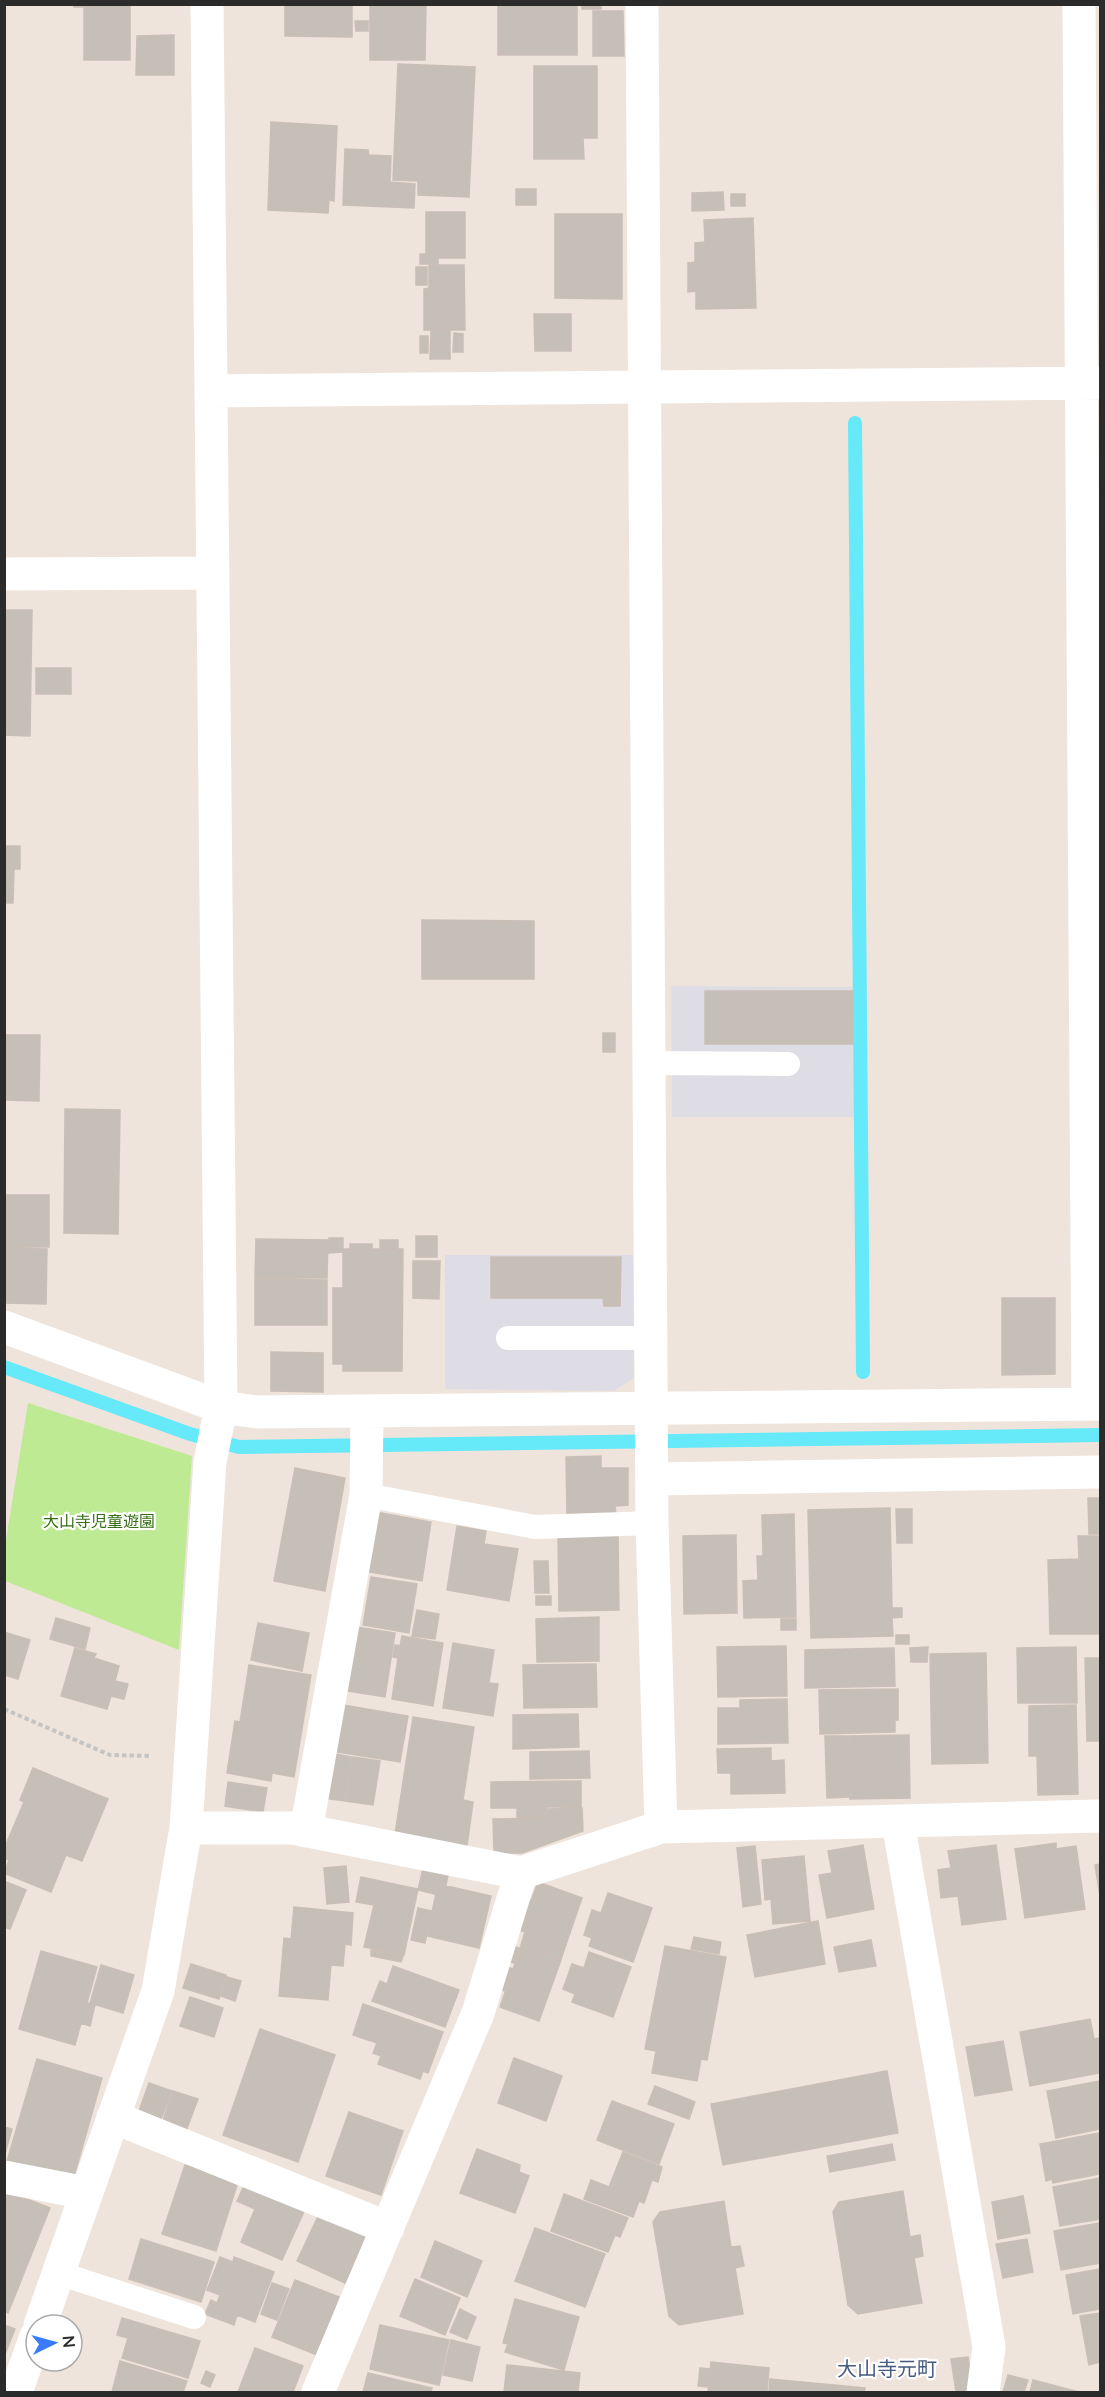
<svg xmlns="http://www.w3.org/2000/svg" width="1105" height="2397" viewBox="0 0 1105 2397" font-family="Lato,'Noto Sans JP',sans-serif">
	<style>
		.industrial { fill: #dedde6 }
		.green { fill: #beea94 }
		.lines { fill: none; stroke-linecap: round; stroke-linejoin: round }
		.stream { stroke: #66e9f9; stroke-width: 14 }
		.building { fill: #c6bfb8; stroke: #cabfb5; stroke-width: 1.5 }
		.path { stroke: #c4c4c4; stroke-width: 4; stroke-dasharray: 4.5 3; stroke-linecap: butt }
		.lane { stroke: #fff; stroke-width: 24 }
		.street { stroke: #fff; stroke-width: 33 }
		.labels { text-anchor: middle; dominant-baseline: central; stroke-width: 4.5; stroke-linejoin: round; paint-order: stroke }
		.park-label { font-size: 16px; fill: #356f14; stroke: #fff }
		.quarter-label { font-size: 20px; fill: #475a80; stroke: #fff }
	</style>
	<rect width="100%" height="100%" fill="#eee4dc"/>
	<path class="industrial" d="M671 986 855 987V1117H672Z
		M445 1255H633L634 1378 614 1391 445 1389Z"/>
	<path class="green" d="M28 1403 192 1456 179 1650 5 1581V1546Z"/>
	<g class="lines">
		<path class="stream" d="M855 423 863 1372
			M4 1367 190 1434 239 1447 1100 1435"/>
	</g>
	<path class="building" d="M74 4H130V60H84V7H74Z
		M285 4H352V37L285 36Z
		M370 4H426L425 60H370Z
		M498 4H577V55H498Z
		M582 4H601V9H582Z
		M593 11H623L624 56H593Z
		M355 21H368V31H356Z
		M174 35V75H136L137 36Z
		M398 64 475 67 469 197 418 195V181L393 180Z
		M534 66H597V138H583L584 159H534Z
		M271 122 337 126 334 201 329 200 328 213 268 210Z
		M345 149 368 150 369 155 391 156 390 182 415 184 414 208 343 205Z
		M516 189H536V205H516Z
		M723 192 724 210 692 211V193Z
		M731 194H745V206H731Z
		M426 212H465V258H438V264H420V254H426Z
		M555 214H622V299L555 298Z
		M753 218 756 308 696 309V291L688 292V263L695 262V243L705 242 704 220Z
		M429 265H464L465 330H424V289L429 288Z
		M416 267H427V285H416Z
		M534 314H571V351H535Z
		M431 331H450V359H430Z
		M454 333 463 334V352H453Z
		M420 336H428V353H420Z
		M4 610H32L30 736 4 735Z
		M36 668H71V694H36Z
		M4 846H20V869H14L13 903H4Z
		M422 920 534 921V979H422Z
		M705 991H853V1044H705Z
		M603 1033H615V1052H603Z
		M4 1035H40L39 1101 4 1100Z
		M65 1109 120 1110 118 1234 64 1233Z
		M6 1195H49V1247H6Z
		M416 1236H437V1257H416Z
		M329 1238H343V1252L329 1253Z
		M256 1239 328 1240 327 1278H255Z
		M380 1240H398V1249H380Z
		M350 1244H372V1249H403L402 1371H343V1364H333V1288H343V1249H350Z
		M4 1248 47 1249 46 1304 4 1303Z
		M491 1257H621L620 1306H604L603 1298H491Z
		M413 1261H440L439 1299 413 1298Z
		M255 1279 327 1280V1325H255Z
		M1002 1298H1055V1374L1002 1375Z
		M271 1352 323 1353V1392L271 1391Z
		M601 1456V1468H628V1505L615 1506 616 1514 567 1515 566 1457Z
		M295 1468 345 1478 325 1591 274 1581Z
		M1088 1498H1100V1534H1089Z
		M890 1508 892 1608H902V1617L892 1618 893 1636 811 1638 808 1510Z
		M896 1509H912V1543H897Z
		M376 1512 431 1522 422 1581 363 1571Z
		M794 1514 796 1617 744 1618 743 1581 758 1580 757 1556H763L762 1515Z
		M457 1526 486 1531 484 1544 518 1549 509 1601 447 1590Z
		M558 1535H618L619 1610 559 1611Z
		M736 1535 737 1613 684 1614 683 1536Z
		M1078 1536H1100V1634H1050L1048 1560 1079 1559Z
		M534 1561H548L549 1593H535Z
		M371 1577 417 1584 409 1633 363 1625Z
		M536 1596H551V1605H536Z
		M417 1610 439 1614 435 1639 412 1636Z
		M599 1617V1661L537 1662 536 1619Z
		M56 1618 90 1628 85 1649 50 1639Z
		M781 1619H796V1630H781Z
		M258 1623 309 1633 302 1671 251 1660Z
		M357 1627 395 1633 385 1697 347 1691Z
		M4 1632 30 1640 18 1679 4 1675Z
		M896 1635H909V1644H896Z
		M402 1636 443 1643 433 1706 392 1699 398 1658 393 1657 395 1645 400 1646Z
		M453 1643 494 1650 489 1683 498 1684 493 1716 443 1708Z
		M786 1646 787 1696 718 1697 717 1647Z
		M928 1647 927 1662H911L910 1648Z
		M1076 1647 1077 1703H1018L1017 1648Z
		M75 1648 96 1654 94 1658 119 1666 115 1681 128 1684 124 1699 111 1696 107 1709 61 1696Z
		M894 1648 895 1686 805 1688V1650Z
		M986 1653 988 1763 932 1764 930 1654Z
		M1085 1658H1100V1741H1087Z
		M596 1664 597 1707 524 1708 523 1665Z
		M249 1665 311 1675 294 1777 272 1773 271 1781 227 1773 235 1721 240 1722Z
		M898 1689V1720H895V1732L820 1734 819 1690Z
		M787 1699 788 1743 718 1744V1708H740V1700Z
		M343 1705 408 1716 400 1762 330 1751Z
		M1076 1705 1078 1794 1038 1795 1037 1756H1029V1706Z
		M578 1714 579 1747 513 1749V1715Z
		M413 1717 474 1727 463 1800 473 1802 467 1846 395 1834Z
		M909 1735 910 1798 850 1799 849 1736Z
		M825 1736H849L850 1797 827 1798Z
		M771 1748V1761L784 1760 785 1793 731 1794V1773H718L717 1749Z
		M589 1751 590 1778 530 1779V1752Z
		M330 1753 352 1757 345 1801 323 1798Z
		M353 1757 380 1761 373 1805 346 1801Z
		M33 1768 108 1799 82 1861 66 1855 51 1892 4 1873 9 1860 4 1858V1849L24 1802 20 1800Z
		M581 1781V1807H546V1817H517V1808H491V1782Z
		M228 1782 267 1788 263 1812 225 1806Z
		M582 1808 583 1831 522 1853H494L493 1819 547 1818V1809Z
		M1056 1843V1849L1076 1846 1085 1909 1025 1918 1015 1849Z
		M863 1845 874 1909 827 1918 819 1875 832 1873 828 1851Z
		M996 1845 1006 1919 962 1925 958 1896 941 1898 938 1870 951 1868 948 1851Z
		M755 1846 761 1904 743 1907 737 1848Z
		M804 1856 810 1921 773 1924 771 1899 765 1900 762 1860Z
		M424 1864 449 1870 446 1885 438 1883 435 1894 418 1890Z
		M1100 1864V1896L1095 1865Z
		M346 1866 349 1902 327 1904 324 1868Z
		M361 1877 418 1889 404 1955 364 1947 374 1905 356 1902Z
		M4 1881 26 1890 10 1929 4 1927Z
		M538 1882 582 1898 561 1959 521 1945 525 1932 516 1929 527 1899 531 1901Z
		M438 1884 491 1896 479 1948 427 1936Z
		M608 1893 652 1908 633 1962 589 1946 592 1938 584 1935 592 1910 601 1913Z
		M294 1907 353 1913 351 1945 345 1944 343 1966 331 1965 328 2000 279 1996 284 1938 291 1939Z
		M418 1908 432 1911 425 1943 411 1940Z
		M818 1921 825 1964 755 1977 747 1935Z
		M694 1937 721 1942 719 1954 691 1949Z
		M871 1940 876 1966 839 1972 834 1947Z
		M509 1945 519 1948 514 1963 505 1960Z
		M521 1946 561 1960 539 2021 500 2007Z
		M665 1946 726 1957 707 2060 701 2059 697 2081 652 2073 656 2051 645 2049Z
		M371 1950 403 1956 401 1962 371 1956Z
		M41 1951 97 1967 87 2003 95 2005 90 2026 81 2023 75 2045 19 2029Z
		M589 1952 631 1967 613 2017 572 2002 575 1994 563 1989 572 1964 584 1968Z
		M191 1964 226 1975 219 1999 183 1988Z
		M101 1965 134 1975 123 2013 90 2003Z
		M393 1966 459 1990 445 2027 372 2001 380 1981 387 1984Z
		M504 1966 513 1969 505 1991 496 1988Z
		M227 1977 241 1981 235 2001 221 1996Z
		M190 1997 223 2008 214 2037 180 2026Z
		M363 2004 443 2032 428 2073 423 2071 420 2079 378 2064 381 2056 373 2053 377 2043 353 2035Z
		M1090 2019 1094 2039 1100 2038V2073L1030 2086 1020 2032Z
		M260 2029 335 2055 298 2162 223 2135Z
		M1003 2041 1012 2090 975 2096 966 2047Z
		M514 2058 562 2076 546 2121 498 2103Z
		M37 2059 102 2078 73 2180 7 2161Z
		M887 2071 898 2133 723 2165 711 2104Z
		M1100 2081V2129L1056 2138 1047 2091Z
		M149 2083 172 2091 161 2119 139 2111Z
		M655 2086 695 2102 689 2119 648 2104Z
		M173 2091 198 2099 186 2131 162 2123Z
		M612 2101 674 2124 659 2164 597 2140Z
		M349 2112 403 2131 381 2195 326 2176Z
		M4 2127 12 2129 4 2157Z
		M1100 2133V2174L1053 2183 1052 2179 1046 2181 1040 2144Z
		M892 2144 895 2160 830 2172 827 2156Z
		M477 2149 520 2165 519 2172 529 2176 515 2213 460 2193Z
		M623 2152 662 2167 658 2182 652 2180 644 2203 639 2201 633 2217 584 2199 591 2180 609 2187Z
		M185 2165 238 2182 216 2251 162 2234Z
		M1100 2178V2219L1060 2226 1053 2187Z
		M247 2179 306 2207 282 2260 241 2242 255 2209 237 2201Z
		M4 2190 50 2208 8 2313 4 2311Z
		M903 2191 910 2237 920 2235 923 2256 914 2258 922 2303 858 2314 848 2305 833 2212 839 2202Z
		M564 2194 628 2218 620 2237 615 2235 608 2252 551 2231Z
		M1023 2196 1030 2233 998 2239 992 2202Z
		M724 2201 731 2247 740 2246 744 2266 735 2268 743 2314 679 2325 669 2316 653 2222 660 2212Z
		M320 2212 367 2234 345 2283 297 2261Z
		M1100 2223V2263L1061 2270 1054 2231Z
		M535 2228 605 2254 585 2307 515 2281Z
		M141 2239 214 2262 201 2302 129 2279Z
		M1027 2239 1033 2272 1003 2278 996 2244Z
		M435 2241 482 2261 467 2297 421 2277Z
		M220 2257 233 2262 234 2257 274 2272 255 2322 237 2315 234 2325 205 2314 211 2300 217 2303 220 2295 207 2290Z
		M1100 2269V2309L1073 2314 1066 2275Z
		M415 2279 460 2298 445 2335 400 2316Z
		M295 2280 339 2297 317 2355 272 2337Z
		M272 2283 289 2289 277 2320 261 2314Z
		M515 2299 579 2317 564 2370 505 2352 508 2344 503 2343Z
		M460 2309 476 2317 467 2339 450 2332Z
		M1100 2313V2362L1089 2365 1080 2316Z
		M122 2318 200 2341 188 2378 122 2358 128 2338 117 2335Z
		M4 2325 15 2329 4 2357Z
		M380 2325 449 2340 439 2385 370 2369Z
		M451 2340 480 2347 472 2381 443 2375Z
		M255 2348 303 2366 293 2392H238Z
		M968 2357 973 2391 956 2392 951 2359Z
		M120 2361 187 2381 183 2392H112Z
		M711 2362 769 2368 767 2392H708Z
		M507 2365 580 2373 578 2392H504Z
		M700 2368 710 2369 708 2387 698 2386Z
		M206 2371 215 2375 210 2387 201 2383Z
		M368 2373 432 2388 431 2392H363Z
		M1008 2375 1028 2380 1024 2392H1003Z
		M770 2379 865 2388 864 2392H769Z
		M1033 2380 1079 2392H1030Z"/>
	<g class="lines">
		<path class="path" d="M4 1709 110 1755 151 1756"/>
		<path class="lane" d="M650 1063 788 1064
			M508 1338H651
			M366 1495 535 1527 652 1523
			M58 2273 194 2317"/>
		<path class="street" d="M207 4 211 391 1100 383
			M642 4 652 1523 661 1827 1100 1816
			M1079 4 1088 1404
			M4 574 213 573
			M4 1327 221 1407 257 1412 1100 1404
			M652 1479 1100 1472
			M898 1822 989 2347 983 2392
			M186 1828H293L521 1873 661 1827
			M306 1831 366 1495 367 1411
			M113 2117 388 2228
			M4 2177 86 2193
			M40 2325 158 1991 186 1828 210 1462 221 1407 211 391
			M16 2392 36 2336
			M318 2392 478 2013 521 1873"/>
	</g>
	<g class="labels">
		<g class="park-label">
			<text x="99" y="1520">大山寺児童遊園</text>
		</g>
		<g class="quarter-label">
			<text x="887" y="2368">大山寺元町</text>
		</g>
	</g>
	<rect width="1105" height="2397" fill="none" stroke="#2b2b2b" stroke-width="12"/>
	<g transform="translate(54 2343) rotate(85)"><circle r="28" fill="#ffffff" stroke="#aaaaaa" stroke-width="1.5"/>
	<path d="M0-4.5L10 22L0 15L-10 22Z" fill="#387bff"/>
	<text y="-9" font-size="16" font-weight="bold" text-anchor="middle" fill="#2b2b2b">N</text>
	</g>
</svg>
